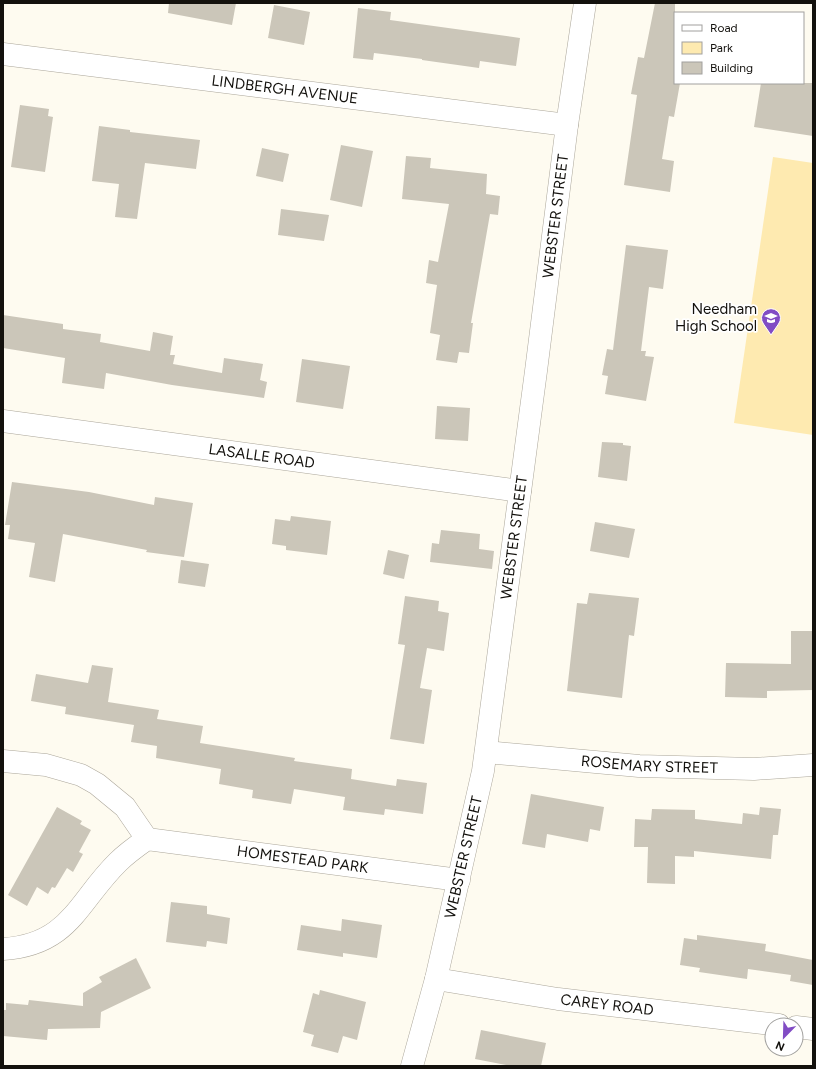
<svg xmlns="http://www.w3.org/2000/svg" width="816" height="1069" viewBox="0 0 816 1069" font-family="Figtree,sans-serif">
	<style>
		.green { fill: #feeab0 }
		.building { fill: #cbc6b9 }
		.lines { fill: none; stroke-linecap: round; stroke-linejoin: round }
		.minor-casing { stroke: #aba69a; stroke-width: 23 }
		.tertiary-casing { stroke: #aba69a; stroke-width: 23 }
		.minor { stroke: #fff; stroke-width: 22 }
		.tertiary { stroke: #fff; stroke-width: 22 }
		.labels { text-anchor: middle; dominant-baseline: central; stroke-width: 3.5; stroke-linejoin: round; paint-order: stroke }
		.street-label { font-size: 15px; fill: #13110d; stroke: #fff }
		.poi-label { font-size: 15px; fill: #13110d; stroke: #fff; text-anchor: end }
	</style>
	<rect width="100%" height="100%" fill="#fefbf0"/>
	<path class="green" d="M773 157 813 163V435L734 423Z"/>
	<path class="building" d="M169 3H236L232 25 168 13Z
		M655 3H675V83H680L674 117 669 116 662 159 674 161 670 192 624 185 637 95 631 94 638 57 644 58Z
		M274 5 310 12 304 45 268 38Z
		M358 8 391 12 390 20 520 38 516 66 480 61 479 68 422 60V59L374 53 373 60 353 58Z
		M761 83H813V136L754 127Z
		M20 105 49 109 48 116 53 117 45 172 11 167Z
		M99 126 130 130V132L200 140 196 169 145 163 137 219 115 217 119 184 92 181Z
		M341 145 373 151 362 207 330 200Z
		M262 148 289 154 283 182 256 176Z
		M406 156 431 158 430 168 487 174 486 194 500 196 498 215 490 214 471 323H473L469 353 459 352 457 363 436 360 440 335 430 333 437 285 426 283 429 260 438 262 449 204 402 199Z
		M281 209 329 215 324 241 278 235Z
		M626 245 668 250 663 289 649 287 641 351H646L645 356 654 357 646 401 605 394 608 376 602 375 607 349 613 350Z
		M3 315 63 324V329L101 334 100 342 150 351 153 332 173 336 170 355H175L173 364 222 373 224 358 263 364 260 380 267 382 264 398 172 385 106 373 104 389 62 383 65 358 3 348Z
		M302 359 350 366 343 409 296 402Z
		M437 406 470 408 468 441 435 439Z
		M602 442 623 443V445L631 446 627 481 598 477Z
		M12 482 89 492 154 505 155 497 193 503 184 557 146 552 147 550 63 534 55 582 29 577 35 543 8 539 10 525H5Z
		M291 516 331 521 327 555 286 550V546L272 544 275 519 290 521Z
		M595 522 635 529 629 558 590 551Z
		M441 530 480 534 479 549 494 551 492 569 430 562 432 543 439 544Z
		M388 550 409 555 404 579 383 574Z
		M181 560 209 564 205 587 178 583Z
		M589 593 639 598 634 636 629 635 622 698 567 691 577 603 587 604Z
		M405 596 439 601 438 611 449 613 444 651 427 648 420 688 432 690 424 744 390 739 405 645 398 644Z
		M791 631H813V690L767 691V698L725 697 726 663 791 664Z
		M92 665 113 668 108 702 159 710 157 719 203 726 200 743 295 758 294 761 352 769 351 779 396 786 397 779 427 783 423 814 385 809 384 815 343 810 345 797 294 789 291 804 252 798 253 790 219 784 221 769 156 758 157 746 131 742 134 725 65 714 66 707 31 701 36 674 88 683Z
		M531 794 604 807 600 831 590 829 588 842 547 834 545 848 522 844Z
		M57 807 82 821 80 824 91 830 79 852 83 854 73 872 67 868 55 888 52 887 48 894 37 887 27 906 8 895Z
		M760 807 781 809 778 835H773L771 859 694 851V857L675 856V884L647 883 648 847H634L635 819 651 820 652 809 695 810V819L742 824 743 813 759 815Z
		M171 902 207 906V914L230 918 227 944 207 941 206 947 166 942Z
		M342 919 382 925 377 958 343 953V957L297 950 301 925 341 931Z
		M697 935 766 944 765 951 813 960V985L790 981 791 975 748 969 747 979 699 972 700 968 680 965 684 938 697 940Z
		M136 958 151 988 101 1012 100 1028 48 1029 47 1040 3 1036V1010H6V1003L28 1005 29 1000 83 1006V993L102 982 99 977Z
		M320 990 366 1002 357 1040 343 1036 338 1053 311 1046 314 1035 303 1032 313 993 319 995Z
		M481 1030 546 1043 541 1066H511L475 1059Z"/>
	<g class="lines">
		<g class="minor-casing">
			<g id="minor">
				<path id="s1" d="M3 54 567 125"/>
				<path id="s2" d="M3 421 520 491"/>
				<path d="M3 761 46 765 81 775 97 784 125 807 147 839"/>
				<path id="s3" d="M3 949C70 945 78 901 118 862 127 853 137 846 147 839L459 880"/>
				<path id="s4" d="M436 979 558 999 779 1025"/>
				<path d="M796 1027 813 1029"/>
			</g>
		</g>
		<g class="tertiary-casing">
			<g id="tertiary">
				<path id="s5" d="M486 752 639 766 754 769 813 765"/>
				<path id="s6" d="M412 1066 436 979 483 771 536 371 567 125 585 3"/>
			</g>
		</g>
		<use href="#minor" class="minor"/>
		<use href="#tertiary" class="tertiary"/>
	</g>
	<defs>
		<g id="school-pin" transform="scale(1)"><path d="M0 17L-7.5 6A9.5 9.5 0 1 1 7.5 6Z" fill="#814cc4" stroke="#fff"/><path d="M0-5L7-2L0 1L-7-2ZM-4 1L0 2.5L4 1V4Q0 6-4 4Z" fill="#fff"/></g>
	</defs>
	<g fill-rule="evenodd">
		<use href="#school-pin" x="771" y="318"/>
	</g>
	<g class="labels">
		<g class="street-label">
			<text stroke="none"><textPath href="#s1" startOffset="284">LINDBERGH AVENUE</textPath></text>
			<text stroke="none"><textPath href="#s6" startOffset="863">WEBSTER STREET</textPath></text>
			<text stroke="none"><textPath href="#s2" startOffset="261">LASALLE ROAD</textPath></text>
			<text stroke="none"><textPath href="#s6" startOffset="539">WEBSTER STREET</textPath></text>
			<text stroke="none"><textPath href="#s5" startOffset="164">ROSEMARY STREET</textPath></text>
			<text stroke="none"><textPath href="#s6" startOffset="215">WEBSTER STREET</textPath></text>
			<text stroke="none"><textPath href="#s3" startOffset="344">HOMESTEAD PARK</textPath></text>
			<text stroke="none"><textPath href="#s4" startOffset="173">CAREY ROAD</textPath></text>
		</g>
		<g class="poi-label">
			<text x="757" y="309">Needham<tspan x="757" dy="17">High School</tspan></text>
		</g>
	</g>
	<rect width="816" height="1069" fill="none" stroke="#13110d" stroke-width="8"/>
	<rect x="674" y="12" width="130" height="72" fill="#ffffff" stroke="#a1a09e"/>
	<rect x="682" y="25" width="20" height="6" fill="#ffffff" stroke="#a1a09e"/>
	<text x="710" y="32" font-size="12" fill="#13110d">Road</text>
	<rect x="682" y="42" width="20" height="12" fill="#feeab0" stroke="#a1a09e"/>
	<text x="710" y="52" font-size="12" fill="#13110d">Park</text>
	<rect x="682" y="62" width="20" height="12" fill="#cbc6b9" stroke="#a1a09e"/>
	<text x="710" y="72" font-size="12" fill="#13110d">Building</text>
	<g transform="translate(784 1037) rotate(203)"><circle r="19" fill="#ffffff" stroke="#a1a09e"/>
	<path d="M0-3L7 15L0 10L-7 15Z" fill="#814cc4"/>
	<text y="-6" font-size="11" font-weight="bold" text-anchor="middle" fill="#13110d">N</text>
	</g>
</svg>
